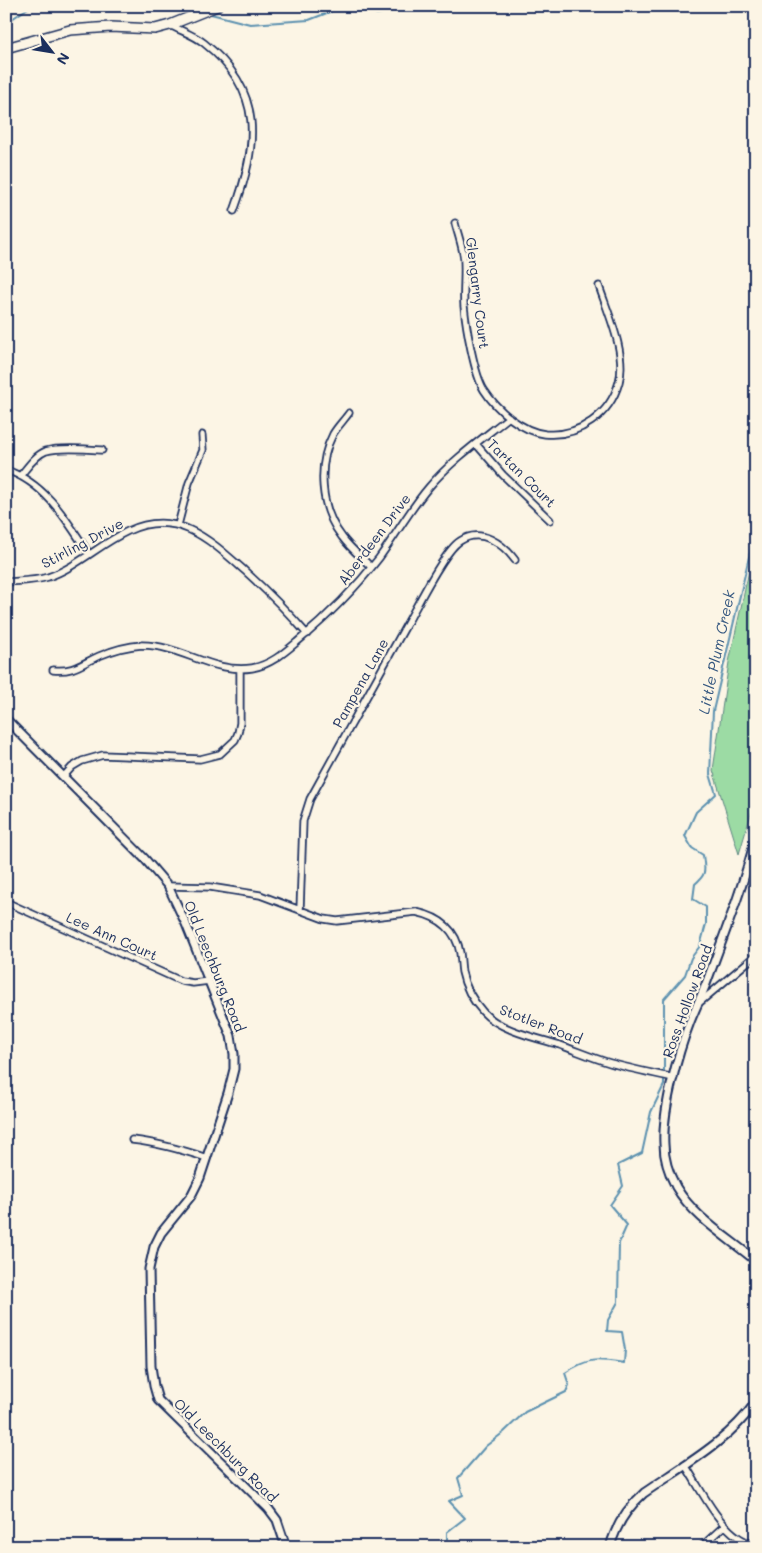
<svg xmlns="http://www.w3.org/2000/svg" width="762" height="1553" viewBox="0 0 762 1553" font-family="Mali,sans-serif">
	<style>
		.green { fill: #9cdba4; stroke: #5c8581 }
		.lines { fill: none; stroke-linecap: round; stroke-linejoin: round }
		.stream { stroke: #5c91b0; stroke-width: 2 }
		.minor-casing { stroke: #1b2f5e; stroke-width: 9 }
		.tertiary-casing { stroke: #1b2f5e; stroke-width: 11 }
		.primary-casing { stroke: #1b2f5e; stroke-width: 12 }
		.minor { stroke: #fcf5e5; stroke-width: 5.5 }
		.tertiary { stroke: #fcf5e5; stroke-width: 7 }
		.primary { stroke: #fcf5e5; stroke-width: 9 }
		.labels { text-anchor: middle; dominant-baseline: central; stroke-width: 4.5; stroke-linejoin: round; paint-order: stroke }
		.street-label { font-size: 14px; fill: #1b2f5e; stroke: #fcf5e5 }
		.water-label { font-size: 15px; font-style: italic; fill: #365880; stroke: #fcf5e5 }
	</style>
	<rect width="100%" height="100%" fill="#fcf5e5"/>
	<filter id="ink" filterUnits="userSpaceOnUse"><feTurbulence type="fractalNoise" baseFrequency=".02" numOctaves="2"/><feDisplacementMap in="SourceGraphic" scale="10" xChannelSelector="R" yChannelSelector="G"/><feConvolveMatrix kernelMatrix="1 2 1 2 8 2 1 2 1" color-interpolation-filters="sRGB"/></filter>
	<g filter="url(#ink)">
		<path class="green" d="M756 539V797L739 854 713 770 729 662Z"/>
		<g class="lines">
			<path class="stream" d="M182 6 191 9
				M354 6 360 7 377 14 416 6
				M211 14 250 24 309 20 345 6
				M6 23 31 6
				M443 1547 447 1544V1532L465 1518 449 1501 463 1495 458 1478 486 1446 504 1432 525 1412 566 1392 569 1385 565 1373C589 1357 597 1359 624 1363L625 1350 622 1332 607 1331 608 1320 618 1302 619 1243 627 1225 610 1205 623 1186 618 1165 642 1153 651 1112 664 1085V999L685 975 691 958 700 946 706 924V907L693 899 695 884C707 874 705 870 703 855L692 848 685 836 696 812 716 794 710 774 713 711 756 527"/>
			<g class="minor-casing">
				<path id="minor" d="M170 25C181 31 194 35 204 43 265 91 258 145 234 211
					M455 223C458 235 463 248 464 260 465 275 463 291 464 306 466 326 474 374 484 390 497 410 521 431 545 434 579 437 610 415 619 382 627 354 608 313 599 286
					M349 413C344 420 337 427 333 434 317 465 320 509 342 537 350 548 361 557 371 567
					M476 444 503 475 550 520
					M6 470C46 483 68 522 89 554
					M20 476C27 468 35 455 46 451 59 447 87 449 102 450
					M178 525 189 483 203 450 202 435
					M6 582C20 581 35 581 48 577 77 567 100 544 128 531 177 508 210 540 245 571 267 591 287 611 307 634
					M53 670C74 672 81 664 99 656 113 650 127 646 142 645 182 645 212 674 252 668 270 665 284 653 297 642 327 617 355 589 379 558 396 535 410 509 429 487 452 460 482 439 509 417
					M64 776 72 767 82 761 103 755 200 759 220 754 235 740 238 733 240 723V669
					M168 886 210 887 260 895 324 919 337 921 416 912C440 917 456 929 460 953 461 959 461 966 462 972 465 987 473 1001 483 1012 499 1030 537 1038 560 1045 577 1051 593 1058 610 1063 631 1069 652 1073 674 1078
					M6 902 181 981 193 983 209 981
					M300 910 303 821 310 799C343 739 376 679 409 620 419 602 445 550 460 541 481 527 503 544 515 560
					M699 1003 756 955
					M132 1140C158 1143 183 1150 207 1158
					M685 1465C700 1488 716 1522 738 1537 743 1541 750 1543 756 1546
					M701 1547 725 1525"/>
			</g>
			<g class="tertiary-casing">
				<path id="tertiary" d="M6 719 144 858 168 886 186 924 231 1036 234 1054V1069L228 1093 200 1178 191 1196 161 1233 154 1247 149 1269 151 1366 154 1386 158 1400 268 1508 277 1520 286 1547
					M756 837C743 887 724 935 706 984 701 997 695 1009 690 1022 678 1053 662 1110 664 1144 664 1158 669 1174 676 1187 694 1218 729 1238 756 1261
					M610 1547C616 1525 627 1508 644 1493 683 1466 728 1442 756 1402"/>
			</g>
			<g class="primary-casing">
				<path id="primary" d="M6 48 70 30 111 27 155 29 170 25 217 6"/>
			</g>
			<use href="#minor" class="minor"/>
			<use href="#tertiary" class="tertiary"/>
			<use href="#primary" class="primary"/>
		</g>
	</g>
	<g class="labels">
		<g class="street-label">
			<text transform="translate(478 293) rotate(83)">Glengarry Court</text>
			<text transform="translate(522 473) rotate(45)">Tartan Court</text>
			<text transform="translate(374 539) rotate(-53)">Aberdeen Drive</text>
			<text transform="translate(82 543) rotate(-28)">Stirling Drive</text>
			<text transform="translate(360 683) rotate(-61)">Pampena Lane</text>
			<text transform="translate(112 936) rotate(24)">Lee Ann Court</text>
			<text transform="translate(215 966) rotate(68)">Old Leechburg Road</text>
			<text transform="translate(687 1001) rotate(-70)">Ross Hollow Road</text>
			<text transform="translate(541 1024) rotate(21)">Stotler Road</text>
			<text transform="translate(226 1450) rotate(45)">Old Leechburg Road</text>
		</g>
		<g class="water-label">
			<text transform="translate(716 652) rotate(-78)">Little Plum Creek</text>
		</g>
	</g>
	<rect width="762" height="1553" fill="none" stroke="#fcf5e5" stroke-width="25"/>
	<rect x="12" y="12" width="737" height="1528" fill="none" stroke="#1b2f5e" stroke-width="2" filter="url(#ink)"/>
	<g transform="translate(52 52) rotate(121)" stroke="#fcf5e5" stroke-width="4" paint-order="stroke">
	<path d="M0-4L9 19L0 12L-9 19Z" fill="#1b2f5e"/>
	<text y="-8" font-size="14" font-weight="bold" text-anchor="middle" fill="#1b2f5e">N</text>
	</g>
</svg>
